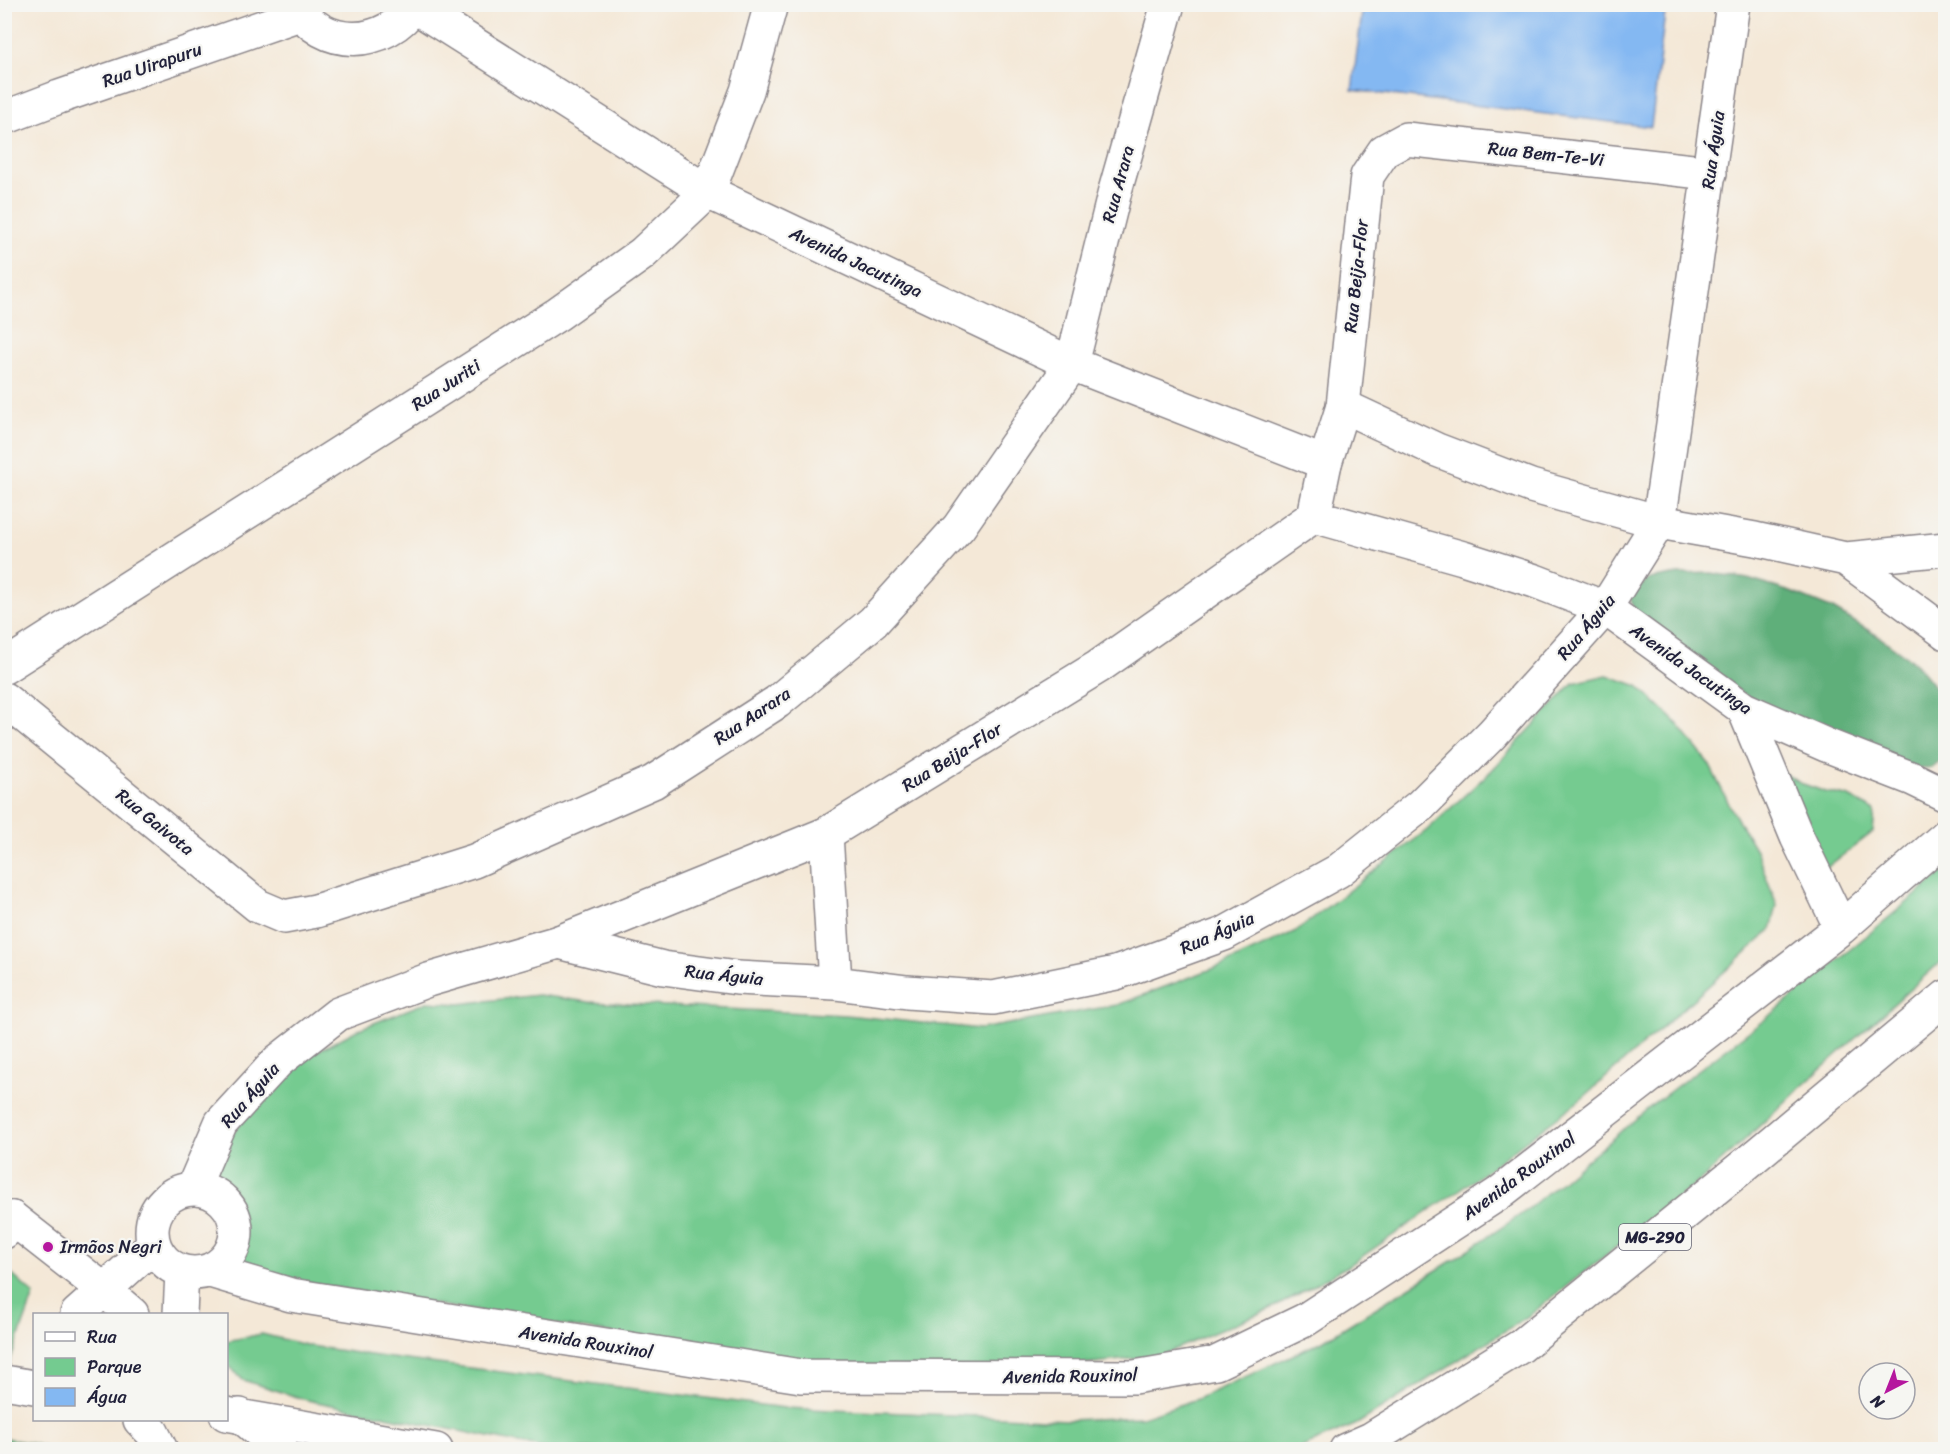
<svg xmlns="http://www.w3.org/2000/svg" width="1950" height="1454" viewBox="0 0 1950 1454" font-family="Sriracha,sans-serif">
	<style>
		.green { fill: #74cb90; stroke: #4b7666; stroke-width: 1.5 }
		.forest { fill: #5faf7a; stroke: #40685a; stroke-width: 1.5 }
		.water { fill: #84b8f2; stroke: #536d96; stroke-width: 1.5 }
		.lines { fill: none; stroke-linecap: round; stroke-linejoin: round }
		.street-casing { stroke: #8b8589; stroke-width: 36 }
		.secondary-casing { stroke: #8b8589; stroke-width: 36 }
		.primary-casing { stroke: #8b8589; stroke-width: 36 }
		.highway-casing { stroke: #8b8589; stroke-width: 36 }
		.street { stroke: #fff; stroke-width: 33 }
		.secondary { stroke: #fff; stroke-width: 33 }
		.primary { stroke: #fff; stroke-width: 33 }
		.highway { stroke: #fff; stroke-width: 33 }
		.poi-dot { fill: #b5179e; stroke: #f6f6f2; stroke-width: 2 }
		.labels { text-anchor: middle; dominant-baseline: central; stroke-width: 4.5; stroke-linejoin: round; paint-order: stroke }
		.shield { fill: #f6f6f2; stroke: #626272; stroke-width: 1.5 }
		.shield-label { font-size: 16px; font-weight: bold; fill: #22223b }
		.street-label { font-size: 18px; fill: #22223b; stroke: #f6f6f2 }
		.poi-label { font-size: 18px; fill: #22223b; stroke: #f6f6f2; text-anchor: start }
	</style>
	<rect width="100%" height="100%" fill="#f6f6f2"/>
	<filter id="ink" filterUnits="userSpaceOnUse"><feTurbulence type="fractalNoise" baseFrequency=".0167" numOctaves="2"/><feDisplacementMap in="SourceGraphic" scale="12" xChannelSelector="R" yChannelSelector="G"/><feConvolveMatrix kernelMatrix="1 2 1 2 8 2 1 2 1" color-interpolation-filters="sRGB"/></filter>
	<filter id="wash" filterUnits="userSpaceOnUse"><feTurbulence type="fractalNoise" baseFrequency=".008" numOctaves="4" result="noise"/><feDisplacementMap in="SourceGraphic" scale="24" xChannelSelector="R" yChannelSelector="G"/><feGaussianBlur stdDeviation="1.35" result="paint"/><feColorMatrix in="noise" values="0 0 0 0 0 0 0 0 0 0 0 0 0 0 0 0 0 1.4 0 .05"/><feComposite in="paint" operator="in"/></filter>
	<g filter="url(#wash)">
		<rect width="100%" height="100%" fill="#f4e8d7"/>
		<path class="green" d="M1607 675 1638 686 1675 721 1709 764 1732 810 1756 850 1777 905 1771 930 1584 1097 1471 1182 1351 1264 1279 1305 1159 1356 1009 1372 828 1363 741 1355 252 1274 238 1255 224 1223 215 1195 217 1169 227 1140 289 1066 359 1029 427 1002 459 1004 538 995 589 1002 846 1015 980 1029 1117 1005 1225 964 1296 931 1427 830 1492 770 1573 683Z
			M1778 770 1800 783 1826 792 1847 796 1875 811 1873 832 1818 874Z
			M1945 871V958L1799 1089 1706 1176 1530 1315 1357 1424 1298 1449H548L307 1400 243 1380 227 1364 226 1341 262 1334 310 1346 391 1358 785 1408 1068 1420 1142 1417 1197 1399 1321 1342 1453 1260 1523 1213 1656 1102 1772 1014Z
			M4 1267 34 1295 7 1370H4Z
			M5 1438 35 1444 50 1449H5Z"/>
		<path class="forest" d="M1712 573 1748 579 1791 592 1833 609 1878 636 1915 663 1946 700 1945 758 1932 768 1888 771 1841 759 1635 621 1630 595 1649 579 1678 574Z"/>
		<path class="water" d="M1363 5H1666L1651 127 1352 90Z"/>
	</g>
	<g filter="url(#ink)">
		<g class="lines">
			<g class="street-casing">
				<path id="street" d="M295 4C322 51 386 49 415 4
					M414 6 708 192 1072 364 1325 463
					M4 118 59 97 300 14
					M1343 406 1367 176 1384 151 1406 139 1710 173
					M4 667 558 314 642 254 708 192 747 91 771 4
					M4 699 258 906 284 917 316 911 474 861 653 782 777 702 873 622 959 527 1072 364 1115 191 1168 4
					M826 834 835 983
					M559 942 663 968 737 978 835 983 907 992 993 998 1116 973 1224 934 1338 871 1421 805 1492 734 1605 608 1659 522 1733 4"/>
			</g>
			<g class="secondary-casing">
				<path id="secondary" d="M1846 559 1946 549
					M1946 633 1846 559 1755 539 1659 522 1531 486 1437 450 1343 406 1325 463 1314 516 1463 558 1535 581 1605 608 1744 709 1826 745 1913 779 1946 795
					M1744 709 1797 837 1841 928
					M193 1188 221 1123 278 1061 338 1014 428 980 559 942 826 834 1098 667 1314 516
					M152 1231a42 42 0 1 1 84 0a42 42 0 1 1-84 0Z
					M12 1218 104 1290 132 1314
					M210 1271 291 1295 801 1376 1134 1377 1216 1363 1305 1320 1498 1194 1841 928 1946 836
					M104 1290 154 1245
					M180 1314 182 1272"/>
			</g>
			<g class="primary-casing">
				<path id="primary" d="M240 1415 281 1450"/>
			</g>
			<g class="highway-casing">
				<path id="highway" d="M4 1232 12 1218
					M77 1314 104 1290
					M4 1382 34 1387
					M226 1414 436 1450
					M140 1420 152 1432 161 1450
					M1346 1450 1371 1439 1521 1346 1747 1163 1946 997"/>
			</g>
			<use href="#street" class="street"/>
			<use href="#secondary" class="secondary"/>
			<use href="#primary" class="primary"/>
			<use href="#highway" class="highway"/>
		</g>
	</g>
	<circle class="poi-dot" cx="48" cy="1247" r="6"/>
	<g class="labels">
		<rect class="shield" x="1619" y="1224" width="72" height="26" rx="4.5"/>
		<g class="shield-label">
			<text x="1655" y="1237">MG-290</text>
		</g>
		<g class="street-label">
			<text transform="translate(152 65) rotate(-19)">Rua Uirapuru</text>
			<text transform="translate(1713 150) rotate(-82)">Rua Águia</text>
			<text transform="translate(1546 154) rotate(6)">Rua Bem-Te-Vi</text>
			<text transform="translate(1118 184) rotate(-75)">Rua Arara</text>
			<text transform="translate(856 262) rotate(25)">Avenida Jacutinga</text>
			<text transform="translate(1356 276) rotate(-84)">Rua Beija-Flor</text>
			<text transform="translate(446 385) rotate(-33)">Rua Juriti</text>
			<text transform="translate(1586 627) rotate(-50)">Rua Águia</text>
			<text transform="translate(1691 669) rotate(35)">Avenida Jacutinga</text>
			<text transform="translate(752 716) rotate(-34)">Rua Aarara</text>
			<text transform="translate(952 757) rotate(-32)">Rua Beija-Flor</text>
			<text transform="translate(155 822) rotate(39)">Rua Gaivota</text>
			<text transform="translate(1217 933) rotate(-24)">Rua Águia</text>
			<text transform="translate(724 975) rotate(6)">Rua Águia</text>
			<text transform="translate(250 1095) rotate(-49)">Rua Águia</text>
			<text transform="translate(1519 1176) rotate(-36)">Avenida Rouxinol</text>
			<text transform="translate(586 1342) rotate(9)">Avenida Rouxinol</text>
			<text transform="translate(1070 1376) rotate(-1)">Avenida Rouxinol</text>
		</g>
		<g class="poi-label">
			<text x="60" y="1247">Irmãos Negri</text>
		</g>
	</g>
	<rect width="1950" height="1454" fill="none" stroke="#f6f6f2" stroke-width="24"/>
	<rect x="33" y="1313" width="195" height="108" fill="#f6f6f2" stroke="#a1a1a9" stroke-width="1.5"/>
	<rect x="45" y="1332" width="30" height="9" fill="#ffffff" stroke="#a1a1a9" stroke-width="1.5"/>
	<text x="87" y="1343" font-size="18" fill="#22223b">Rua</text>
	<rect x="45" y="1358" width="30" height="18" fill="#74cb90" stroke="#a1a1a9" stroke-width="1.5"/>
	<text x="87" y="1373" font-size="18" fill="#22223b">Parque</text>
	<rect x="45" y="1388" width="30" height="18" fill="#84b8f2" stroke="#a1a1a9" stroke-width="1.5"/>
	<text x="87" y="1403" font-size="18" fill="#22223b">Água</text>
	<g transform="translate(1887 1391) rotate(222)"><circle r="28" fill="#f6f6f2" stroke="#a1a1a9" stroke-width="1.5"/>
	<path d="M0-4.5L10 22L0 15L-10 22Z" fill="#b5179e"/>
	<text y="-9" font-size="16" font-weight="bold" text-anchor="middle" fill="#22223b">N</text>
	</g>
</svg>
